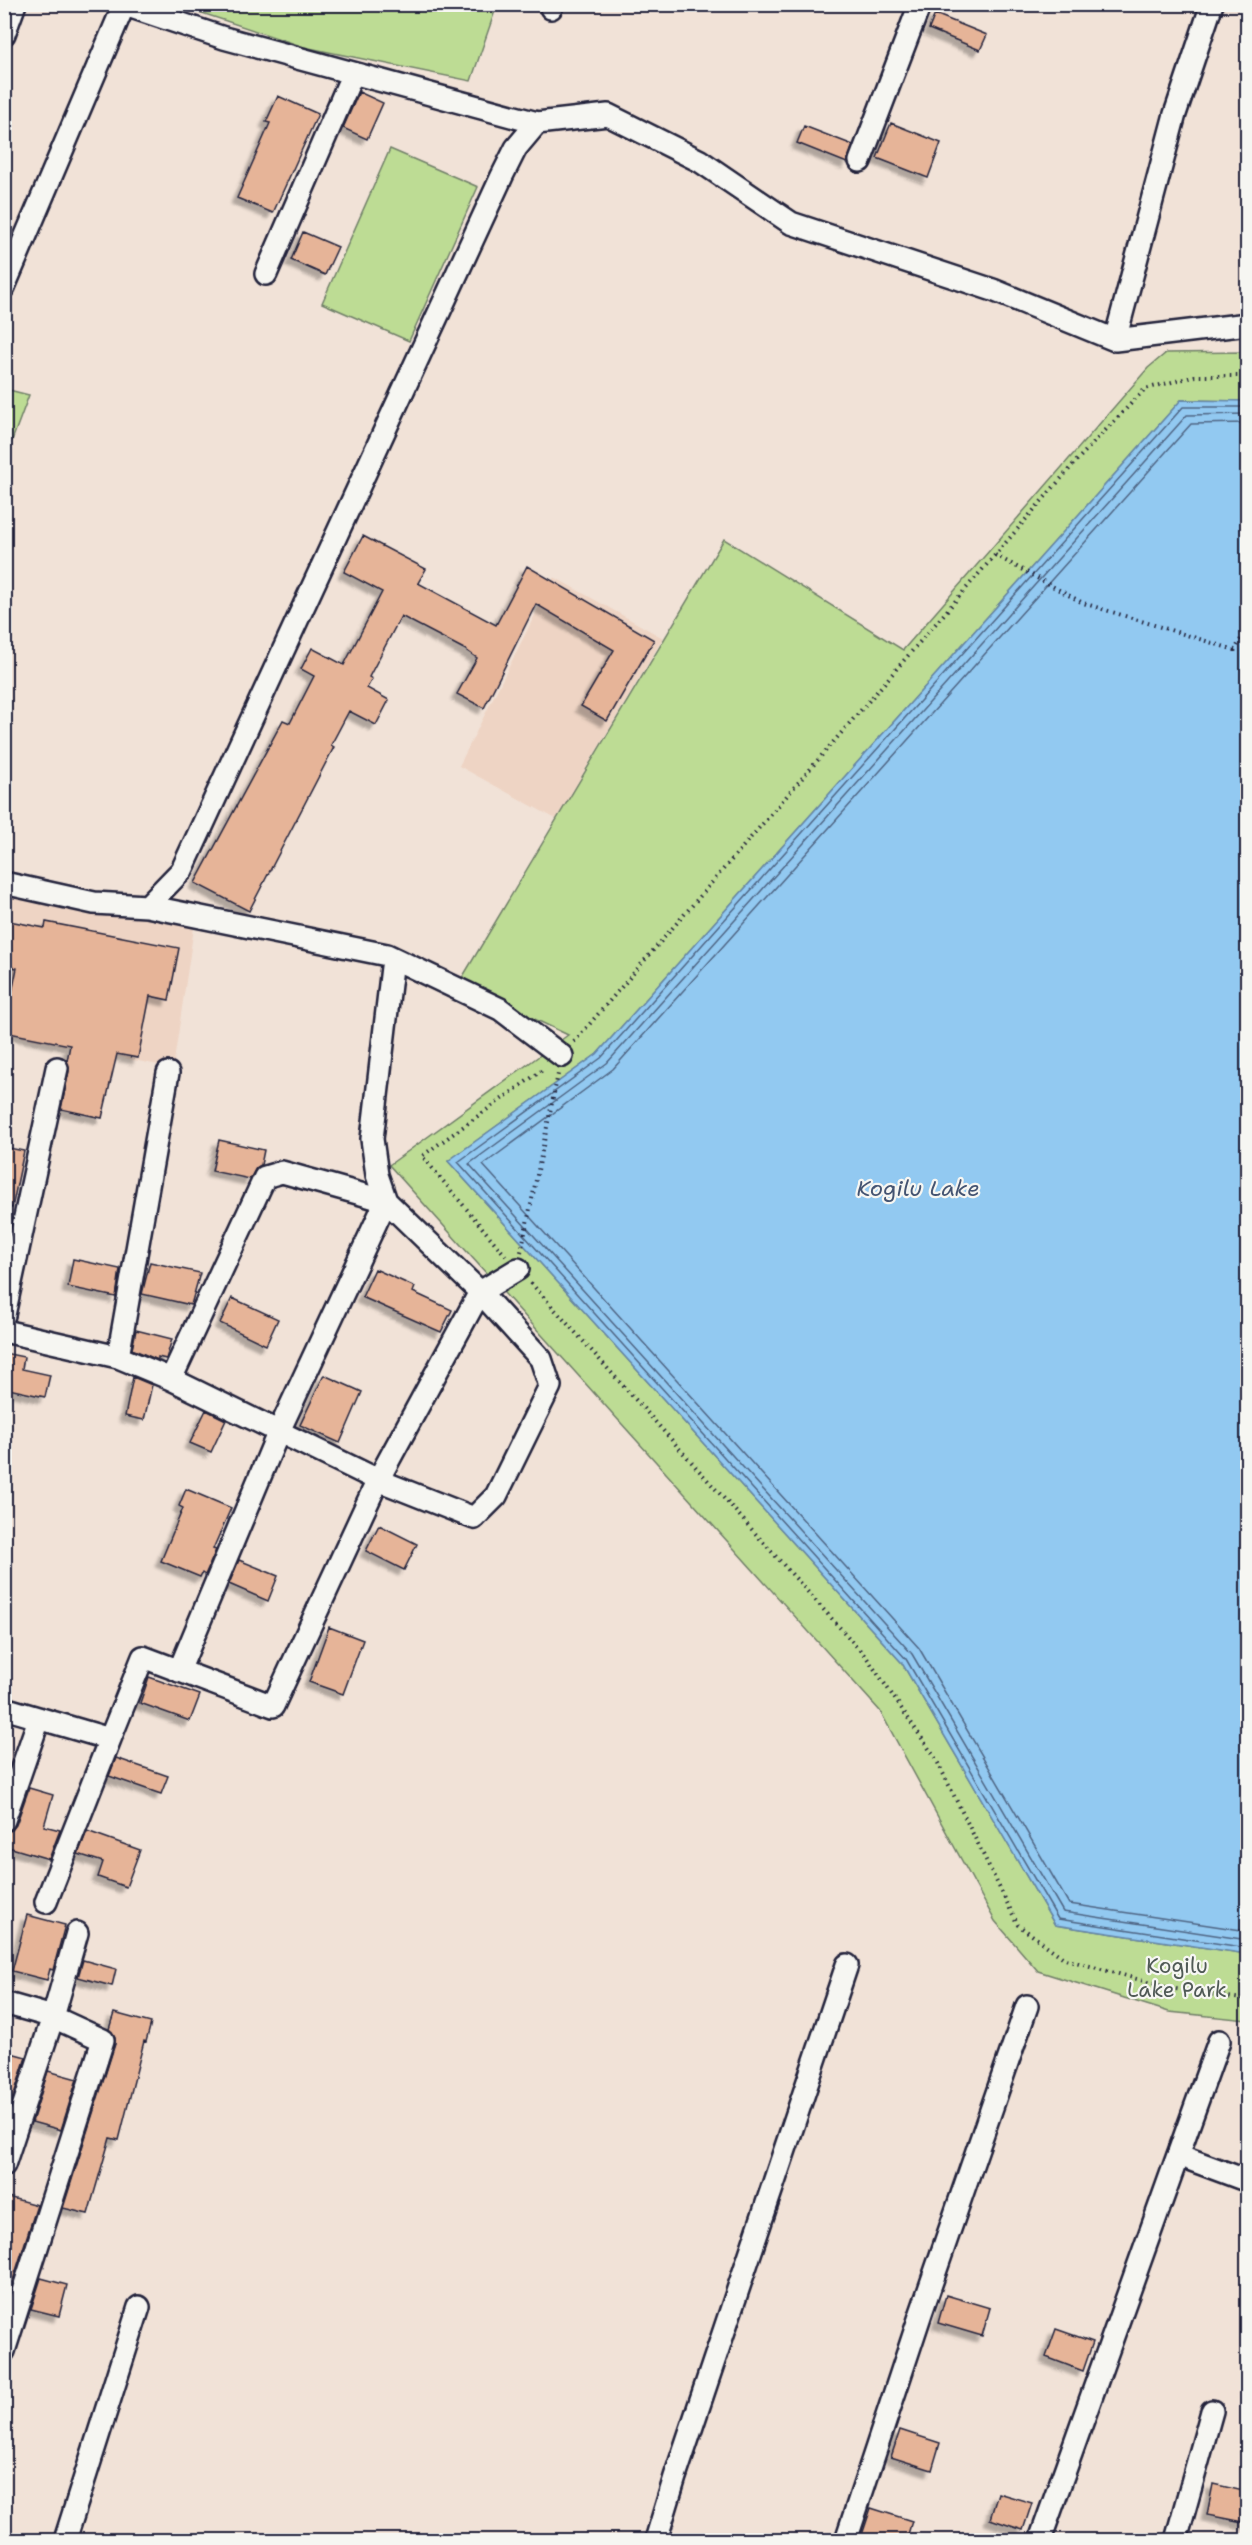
<svg xmlns="http://www.w3.org/2000/svg" width="1252" height="2545" viewBox="0 0 1252 2545" font-family="'Shantell Sans',sans-serif">
	<style>
		.built { fill: #eed4c4 }
		.green { fill: #bddc94; stroke: #707f68; stroke-width: 1.5 }
		.water { fill: #92c9f1; stroke: #6586a8; stroke-width: 1.5 }
		.lines { fill: none; stroke-linecap: round; stroke-linejoin: round }
		.shore { stroke: #4f6584; stroke-width: 1.5 }
		.building { fill: #e6b498; stroke: #22223b; stroke-width: 1.5; filter: url(#shadow) }
		.minor-casing { stroke: #22223b; stroke-width: 26 }
		.path { stroke: #22223b; stroke-width: 4; stroke-dasharray: 1.5 4.5; stroke-linecap: butt }
		.minor { stroke: #f6f6f2; stroke-width: 21 }
		.labels { text-anchor: middle; dominant-baseline: central; stroke-width: 4.5; stroke-linejoin: round; paint-order: stroke }
		.park-label { font-size: 21px; fill: #505a56; stroke: #f6f6f2 }
		.water-label { font-size: 22px; font-style: italic; fill: #445472; stroke: #f6f6f2 }
	</style>
	<defs>
		<filter id="shadow"><feDropShadow dx="-5.5" dy="5.5" stdDeviation="1.5" flood-color="#0004"/></filter>
	</defs>
	<rect width="100%" height="100%" fill="#f1e2d7"/>
	<filter id="ink" filterUnits="userSpaceOnUse"><feTurbulence type="fractalNoise" baseFrequency=".0167" numOctaves="2"/><feDisplacementMap in="SourceGraphic" scale="12" xChannelSelector="R" yChannelSelector="G"/><feConvolveMatrix kernelMatrix="1 2 1 2 8 2 1 2 1" color-interpolation-filters="sRGB"/></filter>
	<g filter="url(#ink)">
		<path class="built" d="M554 577 663 638 556 819 459 766Z
			M5 893 195 921 173 1068 5 1034Z"/>
		<path class="green" d="M178 5H497L471 81 304 47Z
			M390 149 478 187 409 341 322 303Z
			M1247 352V401L1181 400 597 1054 448 1161 902 1663 1055 1925 1247 1954V2020L1169 2012 1038 1971 995 1921 880 1711 389 1165 568 1035 459 983 724 539 903 650 1148 368 1166 353Z
			M5 389 29 395 5 459 4 389Z"/>
		<path class="water" d="M1181 400 1248 401 1247 1954 1055 1925 902 1663 448 1161 597 1054Z"/>
		<g class="lines">
			<path class="shore" d="M1248 407H1183L601 1058 458 1162 906 1659 1058 1919 1248 1948
				M1248 414 1187 415 607 1063 469 1164 912 1654 1063 1912 1248 1940
				M1248 423 1191 424 613 1069 483 1165 919 1648 1069 1904 1248 1931"/>
		</g>
		<path class="building" d="M935 14 987 35 980 50 929 29Z
			M359 92 383 103 367 139 343 128Z
			M278 96 318 114 273 213 237 198 270 123 266 122Z
			M891 123 941 143 928 178 877 158Z
			M804 126 853 145 847 163 797 143Z
			M303 232 338 247 325 275 291 260Z
			M363 536 426 569 418 583 496 625 527 566 654 640 607 721 581 706 614 650 536 604 484 708 457 694 477 658 464 649 401 616 369 677 372 679 367 688 389 700 376 725 349 711 331 745 334 747 249 911 195 883 283 720 290 723 314 676 301 669 312 648 344 665 382 592 344 572Z
			M4 920 45 928 46 922 179 948 169 1000 150 996 138 1058 117 1054 102 1118 61 1109 69 1071 67 1061 70 1045 4 1032 17 968 4 966Z
			M219 1140 264 1150 261 1165 256 1168 250 1179 212 1171Z
			M4 1147 24 1151 12 1208 4 1207Z
			M73 1259 120 1269 116 1297 68 1287Z
			M150 1262 200 1273 191 1305 142 1294Z
			M375 1269 415 1287 413 1292 452 1310 441 1332 362 1297Z
			M232 1298 278 1319 266 1345 220 1323Z
			M136 1330 172 1339 166 1359 158 1357V1360L132 1349Z
			M4 1353 24 1357 22 1369 50 1375 45 1397 4 1388Z
			M324 1375 362 1392 340 1443 300 1425Z
			M133 1377 152 1385 144 1420 125 1416Z
			M206 1410 226 1420 211 1452 190 1443Z
			M186 1489 231 1508 213 1549 216 1550 205 1575 202 1573 200 1577 161 1561 183 1508 179 1506Z
			M379 1525 417 1544 404 1570 366 1551Z
			M239 1560 278 1576 268 1601 229 1584Z
			M329 1627 363 1640 343 1694 309 1682Z
			M149 1677 200 1695 190 1721 140 1703Z
			M116 1758 168 1776 161 1794 109 1776Z
			M29 1788 53 1795 44 1826 60 1830 49 1859 8 1847 9 1844H4V1832L12 1830 16 1825Z
			M87 1831 140 1850 126 1887 98 1877 103 1862 78 1854Z
			M27 1915 65 1925 53 1970 50 1969 47 1980 12 1971Z
			M83 1960 116 1969 112 1986 78 1977Z
			M114 2013 151 2023 146 2042 144 2041 119 2140 110 2138 88 2214 63 2208 115 2044V2037L109 2029Z
			M4 2051 26 2057 7 2116 4 2115Z
			M48 2071 77 2079 61 2130 32 2122Z
			M4 2196 37 2205 6 2302H4Z
			M41 2278 67 2285 59 2316 31 2309Z
			M946 2295 990 2308 982 2336 938 2323Z
			M1056 2329 1093 2342 1083 2371 1046 2357Z
			M900 2430 940 2443 932 2470 891 2457Z
			M1213 2484 1248 2492V2523L1207 2515Z
			M998 2493 1032 2503 1023 2530 990 2519Z
			M871 2508 912 2521 906 2541H860Z"/>
		<g class="lines">
			<g class="minor-casing">
				<path id="minor" d="M122 4 224 38 537 123
					M551 8 553 4
					M4 34 15 4
					M860 161 920 4
					M266 274 353 73
					M4 287 124 5
					M1115 340 1175 114 1212 4
					M4 883 94 903 147 906 182 870 502 176 516 148 537 123 608 115 700 161 791 223 993 290 1115 340 1248 324
					M147 906 387 955 500 1009 562 1056
					M386 1201 377 1175 372 1139 392 967
					M4 1315 57 1068
					M4 1331 118 1357 168 1073
					M118 1357 171 1379 378 1480 480 1292 518 1269
					M171 1379 265 1177 282 1172 386 1201
					M4 1708 110 1739 46 1902
					M110 1739 143 1657 273 1706 378 1480 474 1518 496 1496 550 1386 541 1359 480 1292 386 1201 279 1431 179 1671
					M4 1820 39 1719
					M4 2003 53 2017 4 2165
					M1178 2155 1219 2041
					M4 2351 103 2040 53 2017 77 1933
					M65 2540 139 2307
					M656 2540 675 2477 847 1965
					M846 2540 921 2313 1027 2006
					M1040 2540 1178 2155 1248 2181
					M1176 2540 1212 2411"/>
			</g>
			<path class="path" d="M995 555 1083 603 1235 650 1248 626
				M574 1042 1078 459 1145 389 1195 376H1248
				M521 1252 558 1074
				M506 1256 422 1156 544 1069
				M531 1283 867 1658 936 1759 1018 1925 1065 1959 1169 1988 1248 2000"/>
			<use href="#minor" class="minor"/>
		</g>
	</g>
	<g class="labels">
		<g class="park-label">
			<text x="1177" y="1966">Kogilu<tspan x="1177" dy="24">Lake Park</tspan></text>
		</g>
		<g class="water-label">
			<text x="918" y="1188">Kogilu Lake</text>
		</g>
	</g>
	<rect width="1252" height="2545" fill="none" stroke="#f6f6f2" stroke-width="24"/>
	<rect x="12" y="12" width="1228" height="2521" fill="none" stroke="#22223b" stroke-width="2" filter="url(#ink)"/>
</svg>
